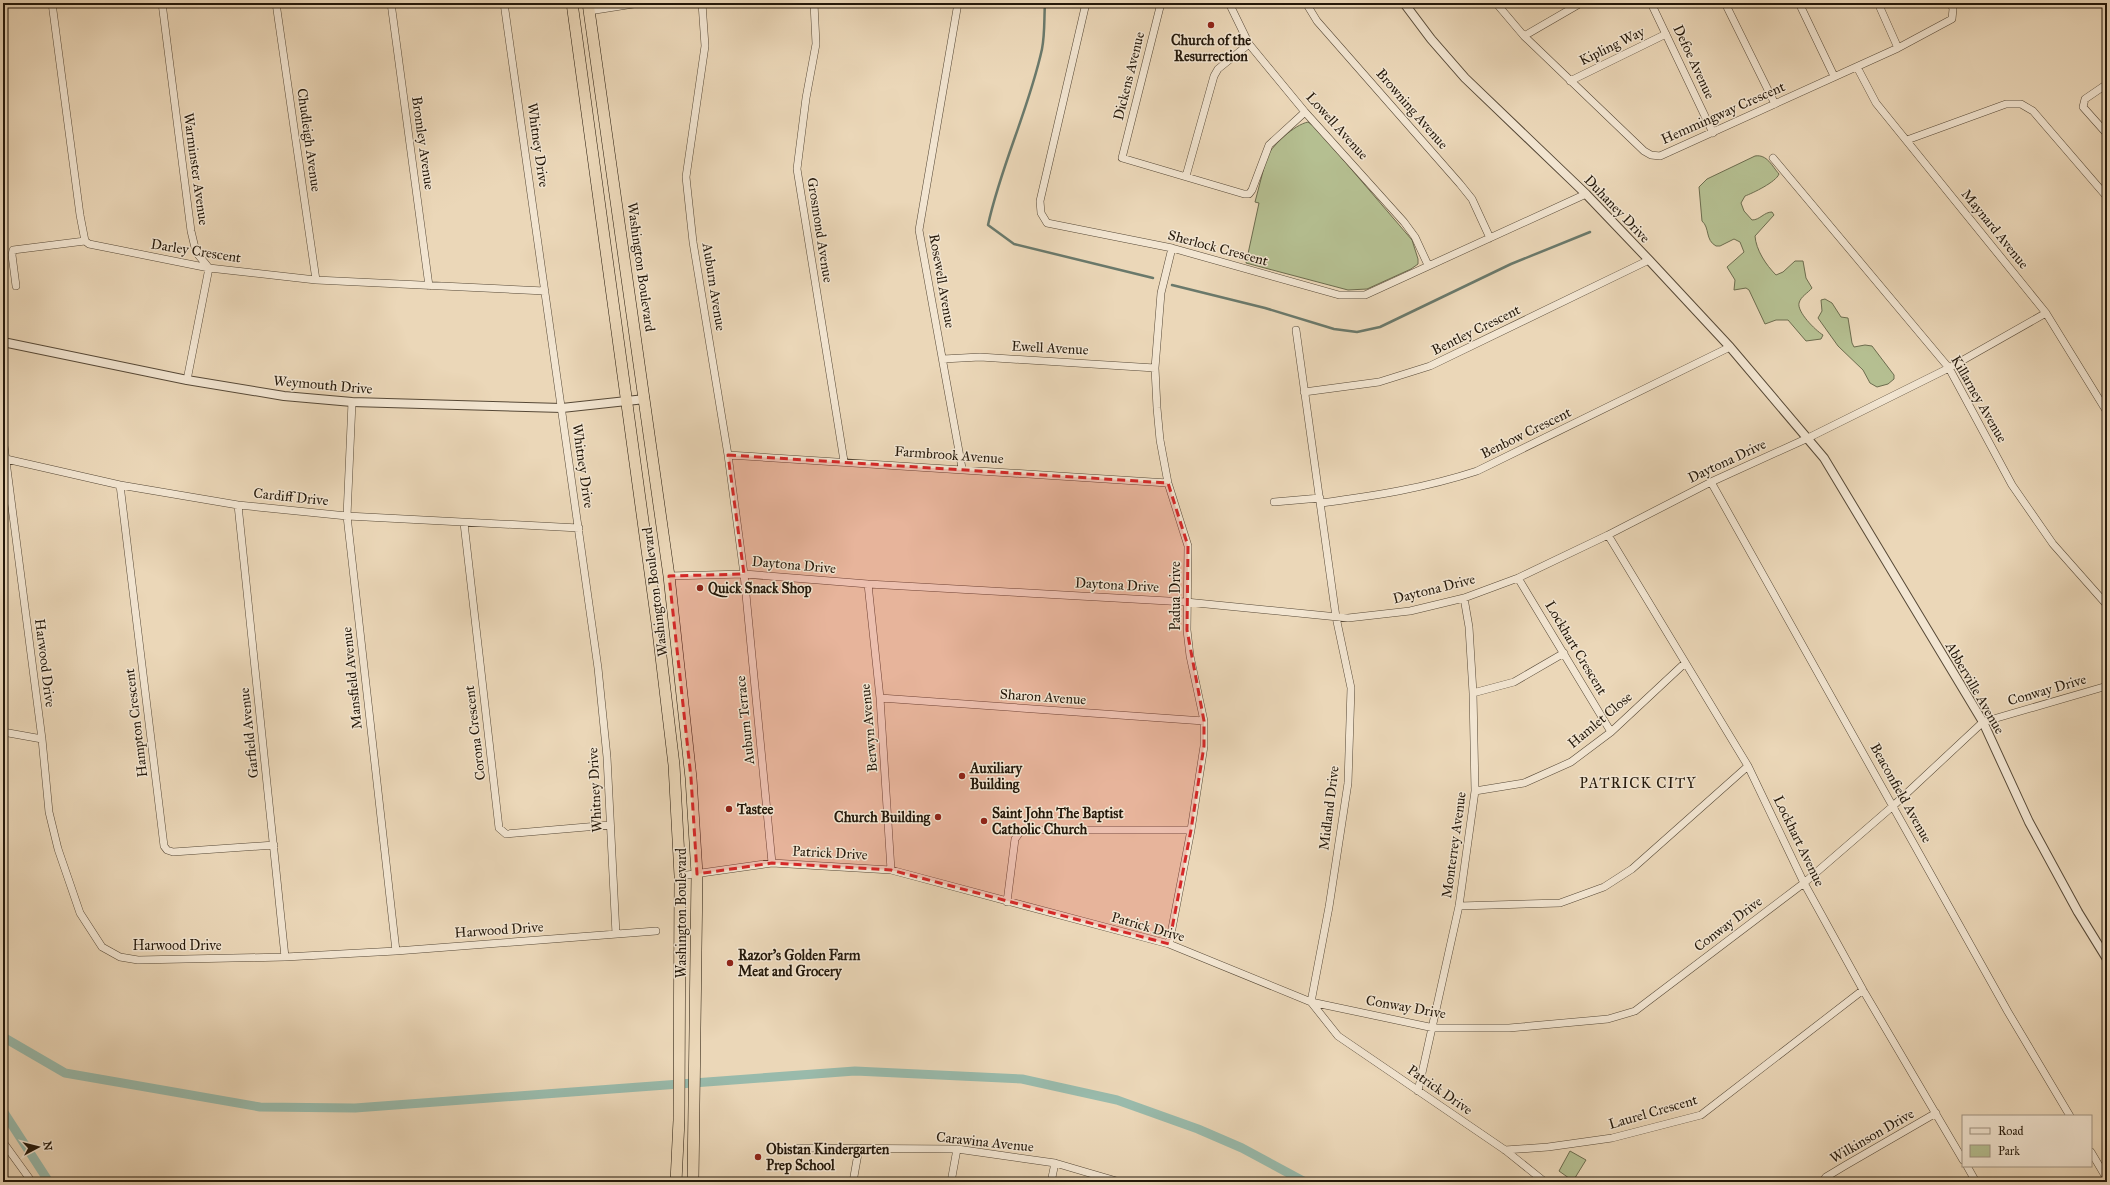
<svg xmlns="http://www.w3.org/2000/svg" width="2110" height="1185" viewBox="0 0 2110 1185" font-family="'IM FELL Great Primer',serif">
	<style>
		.green { fill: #b5bf91; stroke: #6c6c4e }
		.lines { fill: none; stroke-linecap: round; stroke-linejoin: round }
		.stream { stroke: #6a796b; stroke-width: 2.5 }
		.canal { stroke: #99baab; stroke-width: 9 }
		.minor-casing { stroke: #564836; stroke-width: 8 }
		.tertiary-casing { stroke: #564836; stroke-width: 10 }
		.trunk-casing { stroke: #24180a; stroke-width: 12 }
		.minor { stroke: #f2e5d1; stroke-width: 7 }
		.tertiary { stroke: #f2e5d1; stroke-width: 8 }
		.trunk { stroke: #ebd7b8; stroke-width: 11 }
		.marked { fill: #d62828; fill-opacity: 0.2; stroke: #d62828; stroke-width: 3; stroke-dasharray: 8 5; stroke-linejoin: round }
		.poi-dot { fill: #8f2418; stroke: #f2e5d1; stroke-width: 1.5 }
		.labels { text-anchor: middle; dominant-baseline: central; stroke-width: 3; stroke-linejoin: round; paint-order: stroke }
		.poi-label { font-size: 14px; font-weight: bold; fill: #24180a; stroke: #f2e5d1; text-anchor: start }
		.street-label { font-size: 14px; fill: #24180a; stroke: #f2e5d1 }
		.neighbourhood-label { font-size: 15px; letter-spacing: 1px; fill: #24180a; stroke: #f2e5d1 }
	</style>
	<rect width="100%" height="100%" fill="#ebd7b8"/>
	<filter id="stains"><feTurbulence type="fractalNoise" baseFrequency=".005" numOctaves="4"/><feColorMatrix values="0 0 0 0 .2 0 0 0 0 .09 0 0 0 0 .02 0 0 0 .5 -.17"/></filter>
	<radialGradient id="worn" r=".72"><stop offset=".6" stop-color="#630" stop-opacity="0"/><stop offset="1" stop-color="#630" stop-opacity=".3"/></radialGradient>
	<path class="green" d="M1308 122 1316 128 1412 240 1418 259V264L1411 269 1367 289 1348 290 1246 263 1259 203 1255 202 1267 156C1274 144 1294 125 1308 122Z
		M1755 156C1767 154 1772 166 1779 174 1776 182 1753 193 1745 196L1741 203 1744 211 1752 220C1760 220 1764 212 1772 212L1774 215 1755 236C1756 250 1766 265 1776 275L1783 272 1795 261H1803L1806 278 1812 288C1808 293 1801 296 1799 303 1797 312 1815 330 1823 335L1821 339 1806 341 1788 320H1776L1765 324 1749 290 1746 288 1734 290 1735 280 1727 267 1744 252 1740 242 1734 239 1720 246H1716C1705 240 1710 228 1702 221L1699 187 1707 179Z
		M1825 299 1832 303 1841 317 1848 318 1852 343 1854 347 1865 345 1872 346 1894 375V379L1888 384 1877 387 1870 383 1863 370 1838 346 1818 318 1822 311 1821 300Z
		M1570 1151 1586 1160 1573 1181 1559 1171Z"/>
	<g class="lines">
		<path class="stream" d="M1045 3C1044 18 1045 34 1042 49 1029 109 1001 165 988 225L1014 244 1153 278
			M1172 285 1265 308 1334 329 1357 332 1380 327 1511 264 1590 232"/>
		<path class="canal" d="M3 1037 65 1073 260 1107 355 1108 855 1071 1022 1079 1117 1100 1198 1129 1242 1148 1305 1182
			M3 1111 49 1182"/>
		<g class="minor-casing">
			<path id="minor" d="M52 3 80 215 85 241 89 244 209 268 316 280 545 291
				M162 3 191 231 196 252 209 268 187 380
				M276 3 316 280
				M391 3 429 286
				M504 3 598 668 607 757 616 934
				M702 3 705 46 686 177 693 242 728 455 744 574 772 863
				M814 3 816 44 806 98 797 169 844 461
				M958 3 919 230 962 468
				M1086 3 1040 201 1041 213 1047 223 1172 248 1339 295H1365L1586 194
				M1161 3 1122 158 1244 194H1249L1252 190 1269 145 1305 112
				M1229 3 1249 44 1305 112 1404 222 1415 237 1428 265
				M1306 3 1317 21 1460 184 1472 199 1490 238
				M1496 3 1524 36 1644 151 1651 155 1660 156 1898 48 1952 19 1953 9 1951 3
				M1651 3 1713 133
				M1725 3 1775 104
				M1799 3 1834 76
				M1878 3 1898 48
				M589 11 640 3
				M1524 36 1581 3
				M1857 67 1876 103 2046 313 2107 412
				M1570 81 1666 34
				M2107 84 2085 99 2083 107 2107 134
				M1907 140 2006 104H2021L2033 111 2107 197
				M1773 158 1949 368 2012 485 2053 544 2107 605
				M1186 176 1214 76 1218 69 1249 44
				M16 286 12 255 13 250 85 241
				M1296 330 1336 617 1351 688 1348 783 1329 907 1311 1002
				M943 359 980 357 1155 368
				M1304 392 1379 382 1430 366 1649 260
				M352 402 347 516 396 951
				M3 438 42 739 49 812 58 849 80 913 102 947 120 957 138 960 285 957 396 951 656 931
				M728 455 1168 483
				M6 459 120 485 238 505 347 516 579 528
				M1711 482 2008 1012 2070 1116
				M120 485 164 846 167 850 173 852 274 845
				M1274 502 1320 498
				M1321 503C1374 496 1425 488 1477 471L1730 347
				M238 505 285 957
				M464 523 499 828 506 834 610 825
				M1608 535 1748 766 1804 883 1863 990 1963 1160
				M669 576 744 574 868 584 1186 602 1348 618 1410 611 1464 598 1518 578 1608 535 1711 482 1808 438 1949 368 2046 313
				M1518 578 1611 732
				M868 584 880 698 891 870
				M1473 693 1514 682 1564 653
				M880 698 1204 721
				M3 732 42 739
				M1475 791 1524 783 1571 762 1611 732 1685 663
				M680 876 772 863 891 870 1169 944 1311 1002 1338 1036 1505 1150 1545 1182
				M1007 902 1015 839 1020 832 1024 830H1191
				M1459 906 1560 903 1604 887 1632 869 1748 766
				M1169 944 1191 830 1204 746V721L1190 656 1187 630 1188 546 1168 483 1160 440 1157 408 1155 368 1161 293 1172 248
				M1311 1002 1434 1028H1509L1608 1019 1635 1011 1804 883 1893 806 1983 722 2107 686
				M1418 1091 1459 906 1475 791 1473 693 1469 627 1464 598
				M3 1142 32 1182
				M797 1148 957 1149 1055 1163 1120 1182
				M1505 1150 1548 1147 1612 1138 1701 1115 1863 990
				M2091 1152 2107 1179
				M1967 1166 1976 1182
				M853 1182 859 1148
				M951 1182 957 1149
				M1051 1182 1055 1163
				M1822 1182 1826 1177 1846 1165 1936 1113"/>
		</g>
		<g class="tertiary-casing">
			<path id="tertiary" d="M1404 3 1431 39 1465 78 1586 194 1649 260 1730 347 1824 458 1983 722 2029 822 2078 912 2107 959
				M3 342 187 380 284 396 352 402 562 408 645 399"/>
		</g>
		<g class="trunk-casing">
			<path id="trunk" d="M572 3 657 623 674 765 680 876 679 1120 676 1182
				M588 3 669 576 691 778 697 874 693 1182"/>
		</g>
		<use href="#minor" class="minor"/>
		<use href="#tertiary" class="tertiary"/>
		<use href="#trunk" class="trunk"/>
	</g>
	<path class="marked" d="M728 455 1168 483 1188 546 1187 630 1204 721V746L1191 830 1169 944 891 870 772 863 697 874 691 778 669 576 744 574Z"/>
	<g class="poi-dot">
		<circle cx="1211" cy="25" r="4"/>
		<circle cx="700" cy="588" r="4"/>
		<circle cx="962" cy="776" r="4"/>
		<circle cx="729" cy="809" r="4"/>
		<circle cx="938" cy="817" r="4"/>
		<circle cx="984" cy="821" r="4"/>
		<circle cx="730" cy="963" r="4"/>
		<circle cx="758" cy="1157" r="4"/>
	</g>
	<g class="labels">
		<g class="poi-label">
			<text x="1211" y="40" text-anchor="middle">Church of the<tspan x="1211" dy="16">Resurrection</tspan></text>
			<text x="708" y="588">Quick Snack Shop</text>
			<text x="970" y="768">Auxiliary<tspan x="970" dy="16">Building</tspan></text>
			<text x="737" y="809">Tastee</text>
			<text x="992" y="813">Saint John The Baptist<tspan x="992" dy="16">Catholic Church</tspan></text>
			<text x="930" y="817" text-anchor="end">Church Building</text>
			<text x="738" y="955">Razor's Golden Farm<tspan x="738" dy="16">Meat and Grocery</tspan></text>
			<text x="766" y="1149">Obistan Kindergarten<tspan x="766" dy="16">Prep School</tspan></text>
		</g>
		<g class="street-label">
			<text transform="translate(1612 46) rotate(-26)">Kipling Way</text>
			<text transform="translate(1694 62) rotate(65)">Defoe Avenue</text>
			<text transform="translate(1129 76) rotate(-76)">Dickens Avenue</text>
			<text transform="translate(1412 109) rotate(49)">Browning Avenue</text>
			<text transform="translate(1723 113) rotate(-24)">Hemmingway Crescent</text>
			<text transform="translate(1337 126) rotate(48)">Lowell Avenue</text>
			<text transform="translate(309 140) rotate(82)">Chudleigh Avenue</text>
			<text transform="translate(423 143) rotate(82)">Bromley Avenue</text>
			<text transform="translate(538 145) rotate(82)">Whitney Drive</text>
			<text transform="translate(196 169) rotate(82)">Warminster Avenue</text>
			<text transform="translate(1617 209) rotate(46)">Duhaney Drive</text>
			<text transform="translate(1995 229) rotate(51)">Maynard Avenue</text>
			<text transform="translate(820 230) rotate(81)">Grosmond Avenue</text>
			<text transform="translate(1218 248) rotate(15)">Sherlock Crescent</text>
			<text transform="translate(196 251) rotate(9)">Darley Crescent</text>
			<text transform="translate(641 267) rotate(82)">Washington Boulevard</text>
			<text transform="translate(942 281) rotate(80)">Rosewell Avenue</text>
			<text transform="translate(714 287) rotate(81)">Auburn Avenue</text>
			<text transform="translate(1476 330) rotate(-26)">Bentley Crescent</text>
			<text transform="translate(1050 348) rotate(3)">Ewell Avenue</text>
			<text transform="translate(323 385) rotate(5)">Weymouth Drive</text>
			<text transform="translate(1979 399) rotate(60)">Killarney Avenue</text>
			<text transform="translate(1526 433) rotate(-26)">Benbow Crescent</text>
			<text transform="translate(949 455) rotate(4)">Farmbrook Avenue</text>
			<text transform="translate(1727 461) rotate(-25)">Daytona Drive</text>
			<text transform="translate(583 466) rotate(82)">Whitney Drive</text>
			<text transform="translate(291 497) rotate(6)">Cardiff Drive</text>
			<text transform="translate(794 565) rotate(5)">Daytona Drive</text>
			<text transform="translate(1117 585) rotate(3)">Daytona Drive</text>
			<text transform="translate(1434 589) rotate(-14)">Daytona Drive</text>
			<text transform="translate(655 592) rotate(-97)">Washington Boulevard</text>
			<text transform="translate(1175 596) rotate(-90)">Padua Drive</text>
			<text transform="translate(1576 648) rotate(59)">Lockhart Crescent</text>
			<text transform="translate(45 663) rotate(83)">Harwood Drive</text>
			<text transform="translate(352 678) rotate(-96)">Mansfield Avenue</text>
			<text transform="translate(1975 688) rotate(60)">Abberville Avenue</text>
			<text transform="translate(2047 690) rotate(-16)">Conway Drive</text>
			<text transform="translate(1043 697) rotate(4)">Sharon Avenue</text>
			<text transform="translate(745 720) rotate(-96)">Auburn Terrace</text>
			<text transform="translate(1600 720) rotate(-40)">Hamlet Close</text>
			<text transform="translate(136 723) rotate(-97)">Hampton Crescent</text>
			<text transform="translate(869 728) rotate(-95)">Berwyn Avenue</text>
			<text transform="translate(249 733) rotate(-96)">Garfield Avenue</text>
			<text transform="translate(475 733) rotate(-97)">Corona Crescent</text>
			<text transform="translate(595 790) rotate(-93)">Whitney Drive</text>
			<text transform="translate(1901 793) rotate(61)">Beaconfield Avenue</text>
			<text transform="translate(1329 808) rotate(-83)">Midland Drive</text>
			<text transform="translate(1799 841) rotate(64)">Lockhart Avenue</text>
			<text transform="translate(1454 845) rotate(-82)">Monterrey Avenue</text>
			<text transform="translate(830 853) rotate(3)">Patrick Drive</text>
			<text transform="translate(681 913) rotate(-90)">Washington Boulevard</text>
			<text transform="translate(1728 924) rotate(-37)">Conway Drive</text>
			<text transform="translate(1148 927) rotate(16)">Patrick Drive</text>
			<text transform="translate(499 930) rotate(-4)">Harwood Drive</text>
			<text x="177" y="945">Harwood Drive</text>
			<text transform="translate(1406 1007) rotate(10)">Conway Drive</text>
			<text transform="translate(1440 1090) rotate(35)">Patrick Drive</text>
			<text transform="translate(1653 1112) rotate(-16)">Laurel Crescent</text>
			<text transform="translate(1872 1136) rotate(-30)">Wilkinson Drive</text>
			<text transform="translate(985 1142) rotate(6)">Carawina Avenue</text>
		</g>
		<g class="neighbourhood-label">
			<text x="1638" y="783">PATRICK CITY</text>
		</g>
	</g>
	<rect width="2110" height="1185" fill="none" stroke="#ebd7b8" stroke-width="16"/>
	<rect x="4" y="4" width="2102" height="1177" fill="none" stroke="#24180a" stroke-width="2"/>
	<rect x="8" y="8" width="2094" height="1169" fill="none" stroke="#24180a"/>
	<rect x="1962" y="1115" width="130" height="52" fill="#f2e5d1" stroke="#a09381"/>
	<rect x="1970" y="1128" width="20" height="6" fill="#f2e5d1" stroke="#a09381"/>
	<text x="1998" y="1135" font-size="12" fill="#24180a">Road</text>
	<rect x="1970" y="1145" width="20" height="12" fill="#b5bf91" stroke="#a09381"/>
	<text x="1998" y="1155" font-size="12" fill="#24180a">Park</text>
	<g transform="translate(38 1147) rotate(83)" stroke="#f2e5d1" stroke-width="3" paint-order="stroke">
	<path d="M0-3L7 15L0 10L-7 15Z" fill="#24180a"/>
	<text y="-6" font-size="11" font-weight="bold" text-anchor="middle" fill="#24180a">N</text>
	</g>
	<rect width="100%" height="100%" filter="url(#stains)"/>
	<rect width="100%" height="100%" fill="url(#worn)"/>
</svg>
